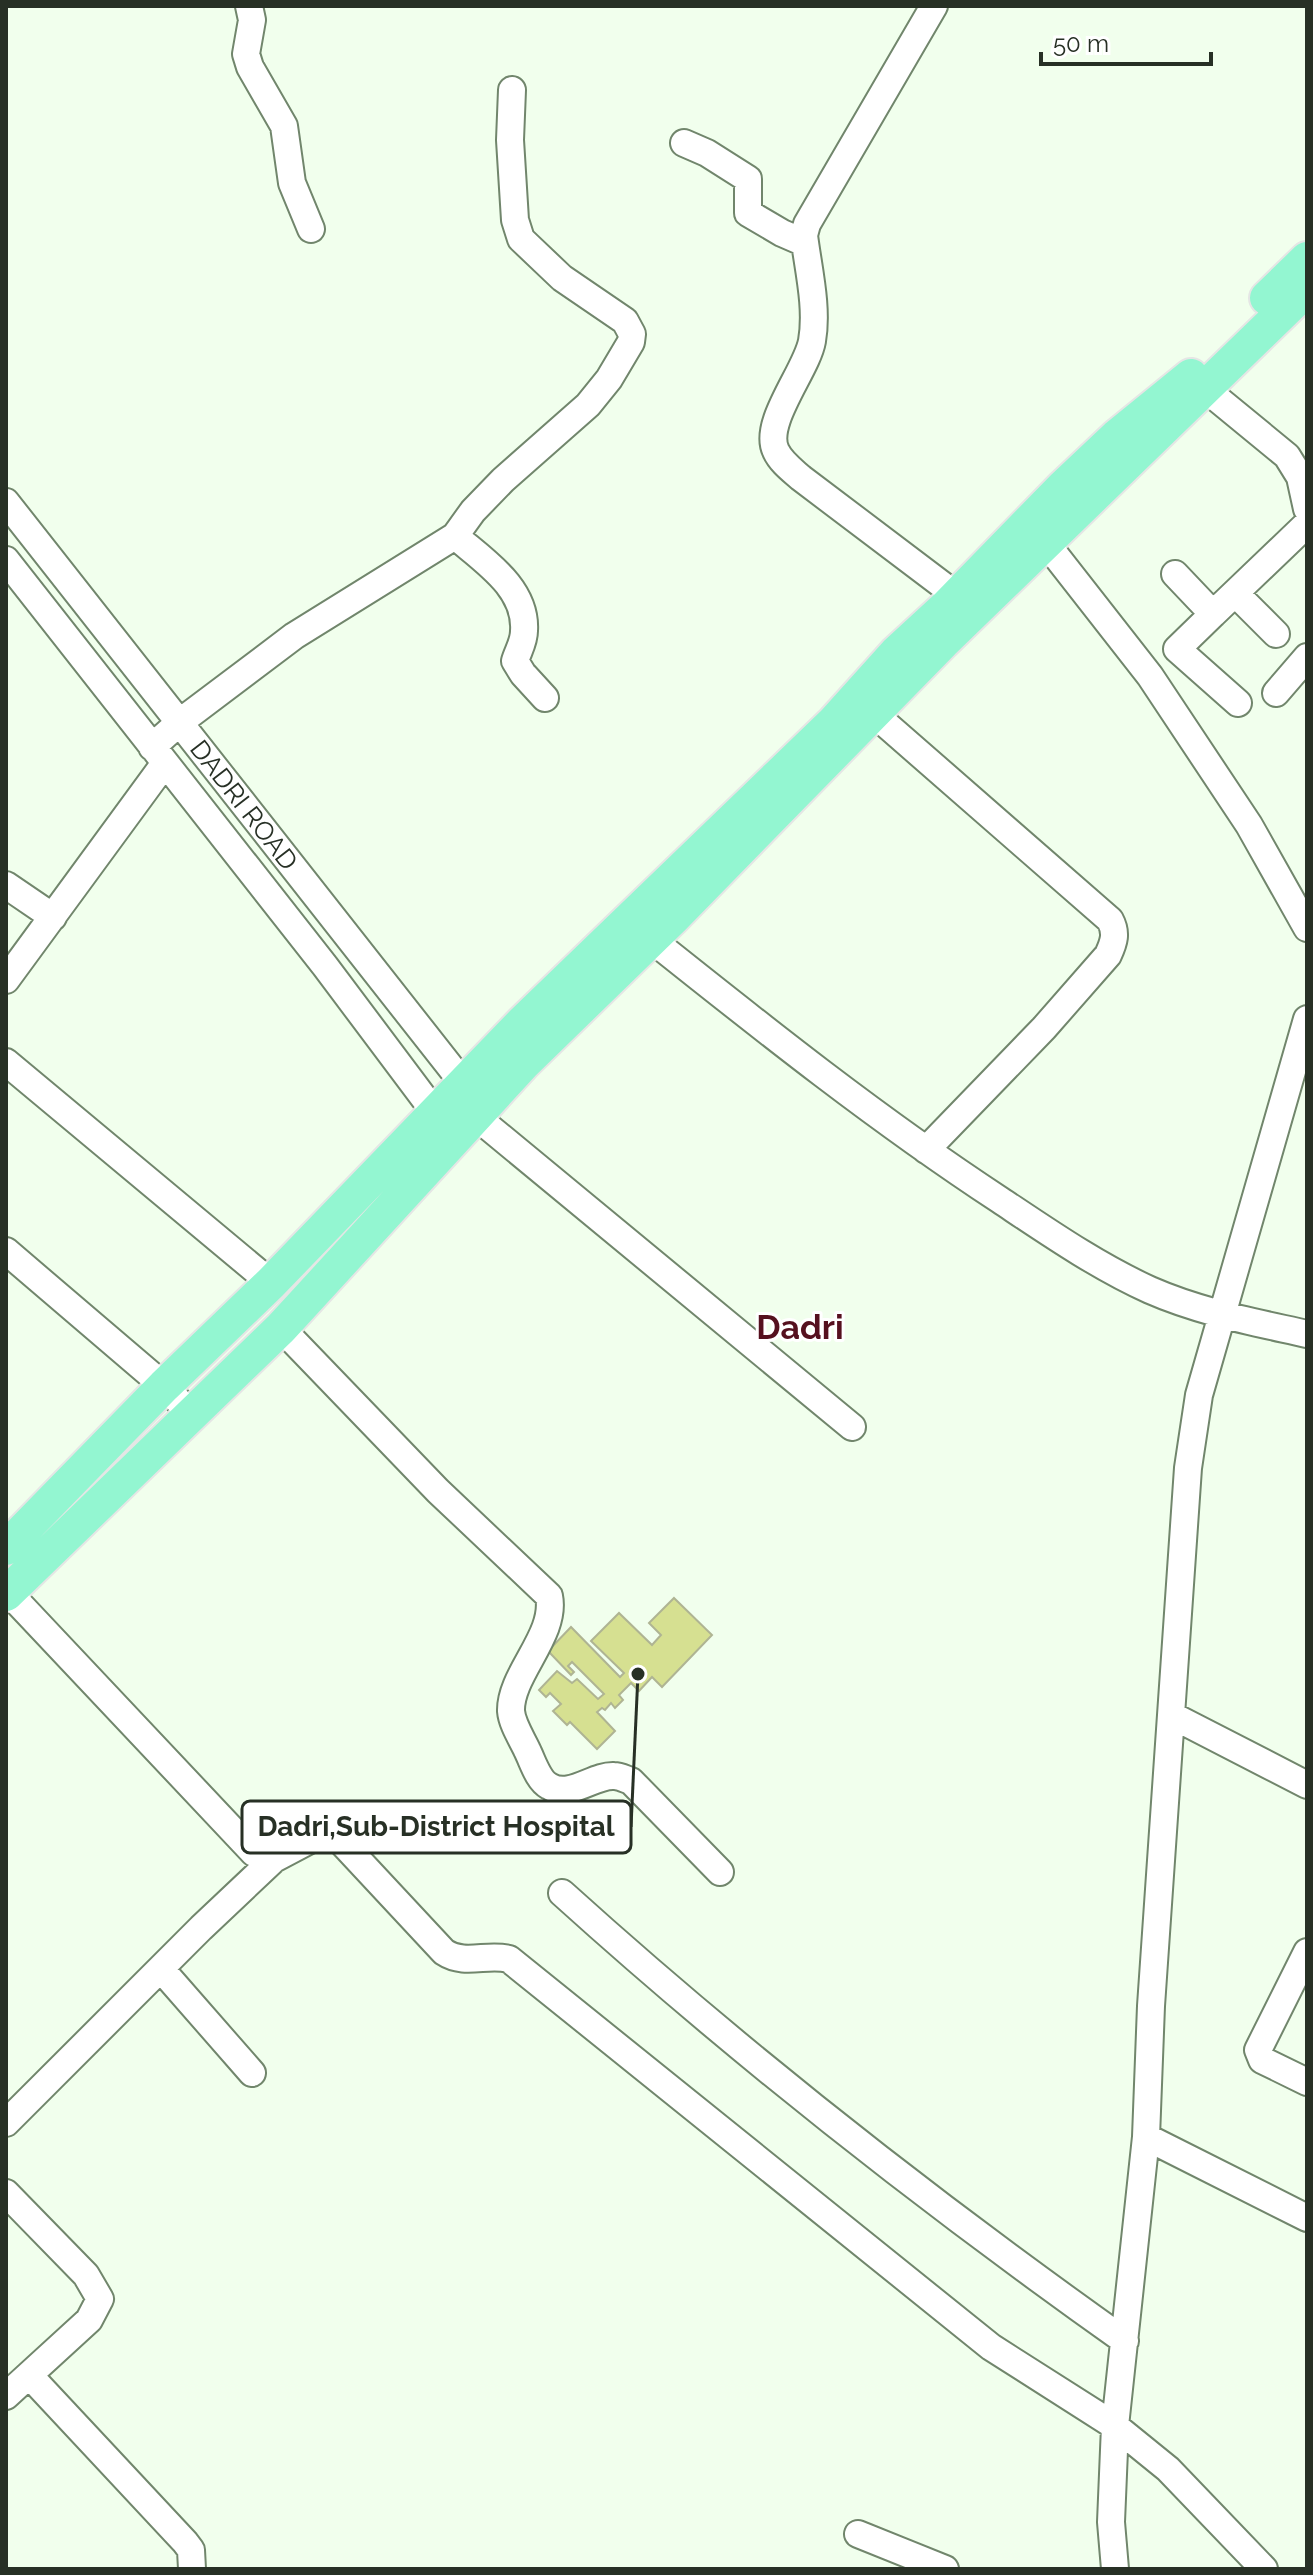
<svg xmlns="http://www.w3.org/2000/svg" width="1313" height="2575" viewBox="0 0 1313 2575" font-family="Raleway,sans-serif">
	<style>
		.building { fill: #d6e091; stroke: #afb493; stroke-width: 2 }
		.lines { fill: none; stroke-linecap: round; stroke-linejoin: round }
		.minor-casing { stroke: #71866c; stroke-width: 30 }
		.major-casing { stroke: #e5e6e5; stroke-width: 38 }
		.minor { stroke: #fff; stroke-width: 26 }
		.major { stroke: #93f6d1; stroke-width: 34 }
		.labels { text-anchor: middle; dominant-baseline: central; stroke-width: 6; stroke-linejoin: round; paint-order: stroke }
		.street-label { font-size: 26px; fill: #273025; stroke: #fff }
		.district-label { font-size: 34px; font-weight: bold; fill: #55101e; stroke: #fff }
		.leader { fill: none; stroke: #273025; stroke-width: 3 }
		.callout-dot { fill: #273025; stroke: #fff; stroke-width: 3 }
		.callout { fill: #fff; stroke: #273025; stroke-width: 3 }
		.callout-label { font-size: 28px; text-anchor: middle; font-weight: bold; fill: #273025 }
	</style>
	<rect width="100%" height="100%" fill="#f1ffed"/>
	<path class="building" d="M674 1598 712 1635 662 1687 652 1677 639 1691 631 1683 619 1695 623 1700 615 1708 611 1703 605 1710 602 1708 597 1712 615 1731 597 1749 570 1722 567 1725 553 1711 561 1704 550 1693 546 1697 539 1690 557 1671 572 1683 577 1679 598 1699 604 1694 572 1662 568 1666 574 1672 571 1675 548 1651 571 1627 620 1677 624 1673 591 1641 619 1613 652 1645 661 1635 649 1623Z"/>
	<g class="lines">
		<g class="minor-casing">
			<path id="minor" d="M249 6 252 20 246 54 250 67 284 126 292 183 311 229
				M934 6 807 224 804 235C808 268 818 307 812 341 807 370 762 423 776 451 781 462 792 470 801 478L957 596
				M684 143 707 153 748 179V213L782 233 805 243
				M1192 378 1287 456 1300 477 1307 509
				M6 502 474 1097
				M1035 529 1150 676 1249 825 1307 928
				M455 536C484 561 527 588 524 631 524 642 518 651 515 661L523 674 545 698
				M6 560 325 966 445 1126
				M1175 574 1213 614 1307 524
				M1235 593 1276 634
				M1213 614 1177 649 1238 703
				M1276 693 1307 657
				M873 713 1110 920C1117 933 1114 942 1108 955L1044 1028 926 1150
				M152 747 180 722 294 636 455 536 473 511 503 480 588 405 609 379 631 342 632 334 625 321 562 278 521 239 515 220 510 140 512 90
				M6 885 53 917
				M651 939C765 1030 878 1120 1000 1200 1048 1232 1097 1266 1150 1290 1200 1312 1254 1322 1307 1334
				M6 980 165 763
				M6 1062 271 1283
				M462 1105 852 1427
				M6 1251 164 1386 191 1414
				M281 1328 438 1491 549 1596C557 1635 510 1674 511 1711 512 1724 522 1739 527 1750 533 1762 538 1780 549 1786 570 1799 593 1775 614 1776 620 1776 625 1779 631 1781L720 1872
				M8 1592 254 1853 274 1859 327 1831 334 1834 444 1952C465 1966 487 1953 509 1959L991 2347 1115 2426 1168 2469 1264 2569
				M1171 1715 1307 1785
				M562 1893C740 2054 929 2202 1125 2341
				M1307 1952 1258 2050 1262 2060 1307 2082
				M161 1969 252 2073
				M6 2123 201 1928 274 1859
				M1146 2137 1307 2218
				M6 2193 86 2275 100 2299 89 2320 6 2396
				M29 2375 185 2542 191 2550 192 2569
				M858 2534 945 2569
				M1115 2569 1111 2522 1115 2426 1146 2137 1151 2006 1188 1468 1199 1395 1307 1019"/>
		</g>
		<g class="major-casing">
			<path id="major" d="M1267 298 1307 259
				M6 1548 164 1386 271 1283 522 1023 833 723 896 653 946 607 1063 487 1116 437 1191 376
				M6 1594 281 1328 524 1063 672 919 943 642 1307 289"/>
		</g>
		<use href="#minor" class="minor"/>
		<use href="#major" class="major"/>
	</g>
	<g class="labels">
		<g class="street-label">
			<text transform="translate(244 805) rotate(52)">DADRI ROAD</text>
		</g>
		<g class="district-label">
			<text x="800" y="1327">Dadri</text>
		</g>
	</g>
	<path class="leader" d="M638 1674L631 1827"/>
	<circle class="callout-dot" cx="638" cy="1674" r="8"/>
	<rect class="callout" x="242" y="1801" width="389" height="52" rx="8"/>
	<g class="callout-label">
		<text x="436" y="1836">Dadri,Sub-District Hospital</text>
	</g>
	<rect width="1313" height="2575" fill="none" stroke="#273025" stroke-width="16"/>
	<path d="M1041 52v12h170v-12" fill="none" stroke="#273025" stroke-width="4"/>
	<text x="1053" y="52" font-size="24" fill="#273025" stroke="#ffffff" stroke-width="6" paint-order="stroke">50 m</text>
</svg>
